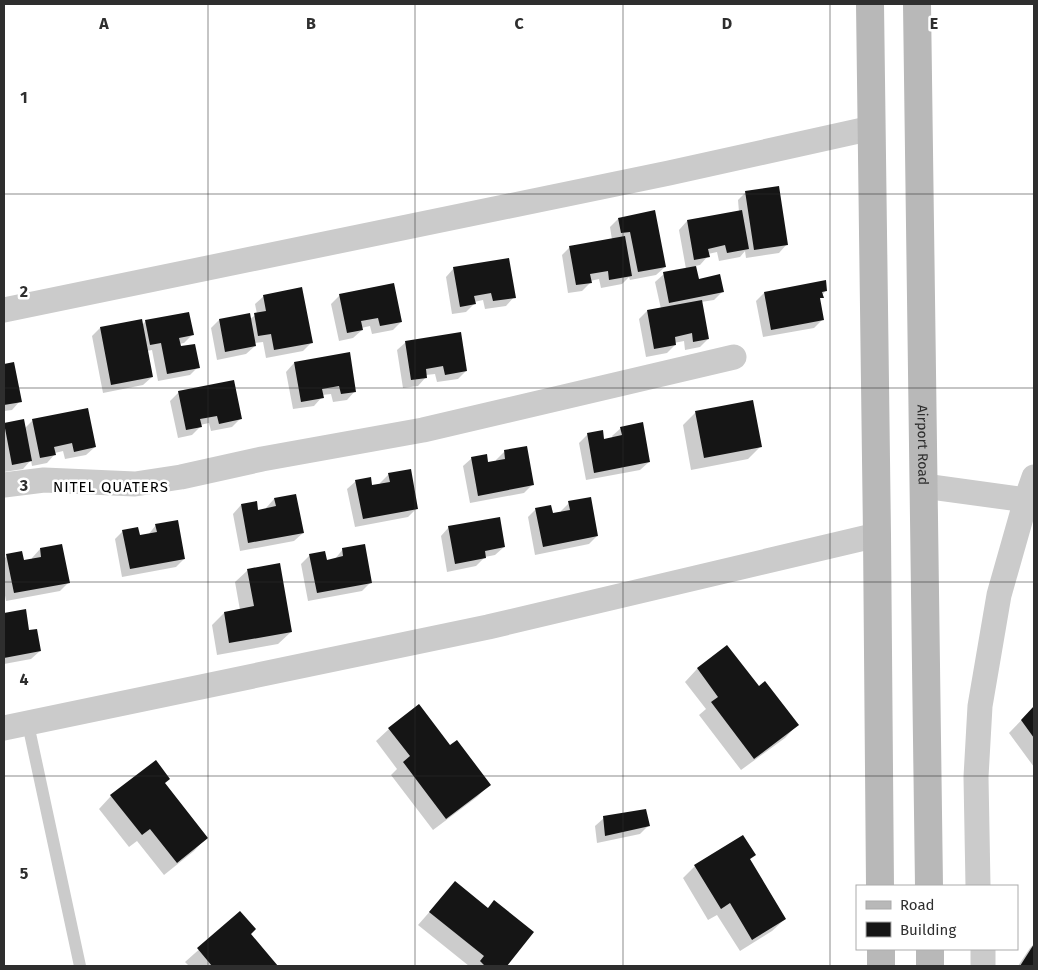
<svg xmlns="http://www.w3.org/2000/svg" width="1038" height="970" viewBox="0 0 1038 970" font-family="'Fira Sans',sans-serif">
	<style>
		.shadow { fill: #0003 }
		.building { fill: #151515 }
		.lines { fill: none; stroke-linecap: round; stroke-linejoin: round }
		.lane { stroke: #cbcbcb; stroke-width: 12 }
		.street { stroke: #cbcbcb; stroke-width: 25 }
		.secondary { stroke: #b8b8b8; stroke-width: 28 }
		.grid { fill: none; stroke: #2e2e2e; stroke-width: 1; stroke-opacity: 0.55 }
		.labels { text-anchor: middle; dominant-baseline: central; stroke-width: 5; stroke-linejoin: round; paint-order: stroke }
		.street-label { font-size: 14px; fill: #2e2e2e; stroke: #fff }
		.neighbourhood-label { font-size: 15px; letter-spacing: 1px; fill: #000; stroke: #fff }
		.grid-label { font-size: 16px; text-anchor: middle; font-weight: bold; fill: #2e2e2e; stroke: #fff; stroke-width: 5; stroke-linejoin: round; paint-order: stroke }
	</style>
	<rect width="100%" height="100%" fill="#fff"/>
	<path class="shadow" d="M746 192 787 244 779 253 746 258 745 251 740 257 719 261 717 252 708 254V256L700 265 695 266 698 280 723 291 714 300 701 302 708 339 700 347 685 350 684 341 674 343 675 345 667 353 646 357 639 319 647 311 661 309 655 282 664 274 686 269 679 230 687 221 739 212 738 200Z
		M618 219 665 267 656 275 630 280 629 277 622 284 601 288 599 279 590 281 591 282 582 291 568 293 562 255 570 247 612 240 610 227Z
		M454 268 514 297 506 306 485 309 483 300 474 302V304L466 312 452 314 446 277Z
		M826 290 819 300 823 319 814 328 763 337 756 301 764 293Z
		M340 295 401 322 393 330 372 334 370 326 361 328 362 330 353 338 339 341 331 304Z
		M264 296 311 343 303 351 266 358 263 342 254 343 255 346 246 354 217 360 211 328 219 320 250 319 257 314 255 304Z
		M146 321 192 335 184 343 179 344 198 367 190 375 158 381 152 350 147 351 152 377 143 385 103 393 92 336 100 328 142 325Z
		M406 342 466 371 458 379 437 382 435 374 426 375V377L418 386 403 388 397 350Z
		M294 363 355 391 347 400 333 402 331 394 322 395V397L314 406 293 409 286 372Z
		M13 364 20 401 12 410 4 411V366Z
		M179 392 240 419 232 427 211 431 209 423 200 425V427L192 435 178 438 170 401Z
		M752 402 761 446 748 459 691 470 683 425 695 413Z
		M33 420 95 447 86 455 65 459 63 451 55 453V454L47 463 32 466 31 460 23 469 4 472V425L23 421 24 429Z
		M621 428 649 462 640 470 586 480 579 443 588 434 603 440 613 438 612 436Z
		M504 452 532 485 524 493 470 503 463 466 472 458 487 464 496 462V460Z
		M389 474 417 508 408 517 355 527 347 489 356 481 371 487 381 485 380 483Z
		M295 495 303 533 294 541 240 551 233 514 241 505 257 511 266 509V508L274 499Z
		M569 503 597 536 589 544 535 555 528 517 536 509 552 515 561 513V511Z
		M156 525 184 559 176 567 122 577 115 539 123 531 139 537 148 535Z
		M449 527 504 547 495 555 485 557 476 566 447 572 441 536Z
		M40 549 68 583 60 591 6 601 4 590V559L7 556 23 561 32 560V558Z
		M343 549 370 583 362 591 308 601 301 564 310 555 326 561 335 559Z
		M248 570 291 632 278 644 217 655 212 625 224 613 240 610 235 582Z
		M25 611 28 632 40 651 31 659 4 664V614Z
		M727 646 758 687 797 725 785 738 741 770 699 715 706 709 685 682 697 669Z
		M1034 707V767L1009 733Z
		M389 729 450 747 489 785 477 797 433 830 391 775 397 769 376 741Z
		M163 784 206 838 194 851 164 875 137 841 129 847 99 809 111 796Z
		M604 818 648 826 640 834 597 843 595 826Z
		M754 855 749 860 785 919 772 931 740 951 717 915 708 920 683 878 695 866Z
		M455 883 487 909 532 933 505 966H469L418 925Z
		M240 913 249 934 277 966H189L185 962Z
		M1034 944V966H1018L1030 948Z"/>
	<path class="building" d="M779 186 788 245 754 250 745 191Z
		M655 210 666 267 638 272 630 232 621 233 618 218Z
		M742 210 749 249 727 253 725 245 708 249 710 257 694 260 687 220Z
		M625 236 632 276 609 280 608 271 590 274 592 283 576 285 569 246Z
		M509 258 516 298 493 301 491 293 474 296 476 304 460 307 453 267Z
		M696 266 699 279 720 274 724 292 669 303 663 272Z
		M826 280 827 291 822 292 824 298H820L824 320 771 330 764 292Z
		M394 283 402 322 380 326 378 318 361 321 363 330 347 333 339 294Z
		M302 287 313 343 274 350 271 334 258 336 254 313 266 311 263 295Z
		M702 300 709 339 693 342 692 333 675 337 676 345 654 349 647 310Z
		M189 312 194 335 179 338 181 346 195 344 200 368 167 374 161 343 150 345 145 320Z
		M250 313 256 346 225 352 219 319Z
		M142 319 153 377 111 385 100 327Z
		M461 332 467 371 445 375 443 366 426 369 427 378 411 380 405 341Z
		M350 352 356 392 341 394 339 386 322 389 324 398 301 402 294 362Z
		M14 362 22 402 4 405V364Z
		M234 380 242 419 219 424 217 416 200 419 202 427 186 430 178 391Z
		M753 400 762 447 704 458 695 411Z
		M88 408 96 447 74 452 72 443 54 447 56 455 40 458 32 419Z
		M24 419 32 461 12 465 4 423Z
		M643 422 650 462 594 473 587 433 603 430 604 439 622 435 620 427Z
		M527 446 534 485 478 496 471 457 487 454 488 462 505 459 504 450Z
		M411 469 418 509 363 519 355 480 371 477 372 485 390 482 388 473Z
		M296 494 304 533 248 543 241 504 257 501 258 510 276 506 274 498Z
		M591 497 598 536 543 547 535 508 551 505 553 513 570 510 568 501Z
		M500 517 505 547 485 551 486 558 455 564 448 526Z
		M178 520 185 559 130 569 122 530 138 527 140 535 157 532 155 524Z
		M62 544 70 583 14 593 6 554 22 551 24 560 41 557 40 548Z
		M365 544 372 583 317 593 309 554 325 551 327 560 343 556 342 548Z
		M280 563 292 632 229 643 224 612 254 606 247 569Z
		M26 609 29 630 37 629 41 651 4 658V613Z
		M727 645 759 686 765 681 799 725 754 759 711 702 718 697 697 668Z
		M419 704 450 745 457 740 491 785 446 819 403 762 410 756 388 728Z
		M1034 706V738L1021 720Z
		M156 760 170 779 165 783 208 838 177 863 150 829 142 835 110 795Z
		M646 809 650 826 605 836 603 816Z
		M743 835 756 855 750 859 786 919 752 940 730 903 721 909 694 865Z
		M455 881 488 908 494 900 534 932 507 966H485L480 961 484 956 429 912Z
		M240 911 256 929 251 934 278 966H212L197 948Z
		M1034 944V966H1020Z"/>
	<g class="lines">
		<path class="lane" d="M28 724 80 966"/>
		<path class="street" d="M4 310 669 173 872 128
			M4 485 44 480 135 484 181 477 262 459 423 430 734 357
			M924 486 1026 500
			M4 728 488 627 877 535
			M978 886 976 777 980 706 999 595 1026 500 1034 477
			M983 966V949"/>
		<g class="secondary">
			<path d="M870 4 877 535 880 886"/>
			<path id="s1" d="M917 4 929 886"/>
			<path d="M881 949V966"/>
			<path d="M930 949V966"/>
		</g>
	</g>
	<path class="grid" d="M208 4V966M415 4V966M623 4V966M830 4V966M4 194H1034M4 388H1034M4 582H1034M4 776H1034"/>
	<g class="labels">
		<g class="street-label">
			<text stroke="none"><textPath href="#s1" startOffset="441">Airport Road</textPath></text>
		</g>
		<g class="neighbourhood-label">
			<text x="111" y="487">NITEL QUATERS</text>
		</g>
	</g>
	<g class="grid-label">
		<text x="104" y="29">A</text>
		<text x="311" y="29">B</text>
		<text x="519" y="29">C</text>
		<text x="727" y="29">D</text>
		<text x="934" y="29">E</text>
		<text x="24" y="103">1</text>
		<text x="24" y="297">2</text>
		<text x="24" y="491">3</text>
		<text x="24" y="685">4</text>
		<text x="24" y="879">5</text>
	</g>
	<rect width="1038" height="970" fill="none" stroke="#2e2e2e" stroke-width="10"/>
	<rect x="856" y="885" width="162" height="65" fill="#ffffff" stroke="#ababab"/>
	<rect x="866" y="901" width="25" height="8" fill="#b8b8b8" stroke="#ababab"/>
	<text x="900" y="910" font-size="15" fill="#2e2e2e">Road</text>
	<rect x="866" y="922" width="25" height="15" fill="#151515" stroke="#ababab"/>
	<text x="900" y="935" font-size="15" fill="#2e2e2e">Building</text>
</svg>
